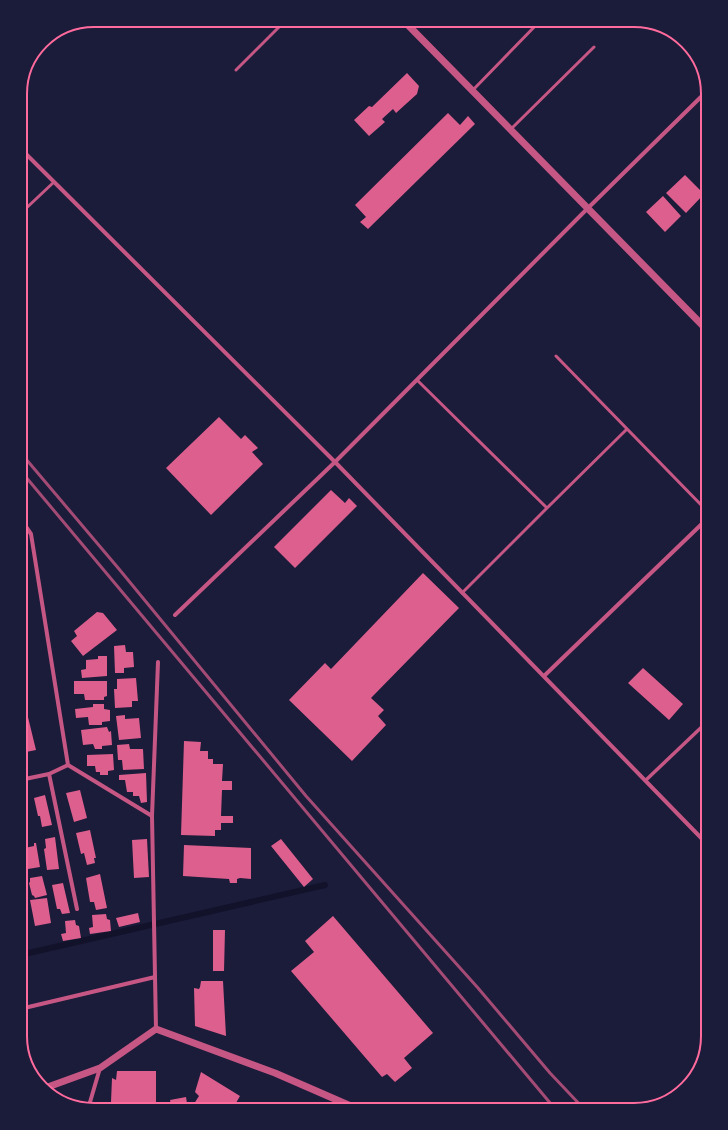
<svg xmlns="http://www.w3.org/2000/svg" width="728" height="1130" viewBox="0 0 728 1130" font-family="'Sofia Sans Condensed',sans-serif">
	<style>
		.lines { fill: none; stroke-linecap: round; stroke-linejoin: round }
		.stream { stroke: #12122b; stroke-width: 6 }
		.building { fill: #dd5f8e }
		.path { stroke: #ff6b9d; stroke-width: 2.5 }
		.service { stroke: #c65784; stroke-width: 3 }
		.pedestrian { stroke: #c65784; stroke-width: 3.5 }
		.minor { stroke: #c65784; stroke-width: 4 }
		.tertiary { stroke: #c65784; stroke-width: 7 }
		.rail { stroke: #a44b75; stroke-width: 3 }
		.rim { fill: none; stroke: #ff6b9d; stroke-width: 2 }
	</style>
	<rect width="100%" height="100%" fill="#1b1b3a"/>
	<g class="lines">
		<path class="stream" d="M20 955 325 885"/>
	</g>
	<path class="building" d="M407 73 419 86 417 94 396 113 393 109 382 119 385 122 369 136 354 120 369 106 372 107Z
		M448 113 460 125 468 116 475 124 368 229 360 222 366 217 355 205Z
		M685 175 704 194 686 213 666 193Z
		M663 196 681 216 665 232 646 212Z
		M219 417 241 439 245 435 258 448 252 452 263 464 211 515 166 468Z
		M331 490 345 503 349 498 357 506 295 568 274 547Z
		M423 573 459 608 371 698 384 710 378 716 386 725 352 761 289 700 325 663 331 669Z
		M97 612 103 613 117 630 83 656 71 641 77 636 74 631Z
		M125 645 126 652H133L134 667 124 668V673H115L114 646Z
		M98 656H107V676L82 678 81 670 86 669V660L98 659Z
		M643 668 683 704 669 720 628 683Z
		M136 678 138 701H132V707L115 708 114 689H117V679Z
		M74 681H107V696L104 697V700H85L84 694H74Z
		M93 704H104V709L110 710V721L102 722V725H89L88 717 76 718 75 709 93 707Z
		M27 713 36 750 21 753 20 747V715Z
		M125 715V719L139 718 141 738 119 740 116 716Z
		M107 727 109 732 111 731 112 745 102 746V749H95L93 744 83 745 81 730Z
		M184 741 201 742 200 751H208V759H213V764H223L222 781H232V790H222L221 816H233V823H221V830H215V836L181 835Z
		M129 744 130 749H143L144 769 123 770 122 760H118L117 745Z
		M113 754 114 770 108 771V775H100V772H96L95 766H87V755Z
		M146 773 147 802 141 803 139 796H133V792H127L125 780H119V775Z
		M80 790 87 818 74 822 66 793Z
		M22 791 26 805 20 806V792Z
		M45 795 52 825 42 827 40 816H38L34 798Z
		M90 830 96 858H94L95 863 87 865 84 853 81 854 76 833Z
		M55 837 59 869 47 870 44 849 46 848 45 839Z
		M147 839 149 877 134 878 132 840Z
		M281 839 313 879 304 887 271 846Z
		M34 843H36L40 867 22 870 20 849 34 846Z
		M184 845 251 848V879L240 878 237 879V883H230L229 879 183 876Z
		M100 874 107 908 96 910 94 902H90L86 878Z
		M42 876 47 895 35 898 34 896 32 895 29 883 30 882V878Z
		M63 883 70 913 62 914 60 909H57L52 885Z
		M47 898 51 923 35 926 30 900Z
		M138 913 140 922 119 927 116 918Z
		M106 914 107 919 110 920 111 931 90 934 89 928 93 927 92 915Z
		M333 916 433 1033 404 1058 412 1068 395 1082 387 1074 382 1077 291 971 314 952 305 941Z
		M75 920 76 925 79 926 81 938 63 941 61 934 66 933 65 921Z
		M213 930H225L224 971H213Z
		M201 981H223L226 1036 195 1026 194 988 199 989 200 987Z
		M117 1071H156V1110H106V1104L111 1102 112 1078 116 1080Z
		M201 1072 240 1096 232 1110H190L199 1096 195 1092Z
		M186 1097 188 1110H172L170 1100Z"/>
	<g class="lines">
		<path class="path" d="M628 1110 629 1109 630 1110"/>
		<path class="service" d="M236 70 286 20
			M472 91 541 20
			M510 130 594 47
			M20 214 54 182
			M556 356 708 512
			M417 380 547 508 462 593
			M547 508 627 429"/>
		<path class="pedestrian" d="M646 780 708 721"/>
		<path class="minor" d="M20 148 335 462 708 845
			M20 518 31 534 68 765
			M175 615 335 462 587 209 707 91
			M544 676 708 518
			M49 774 77 909
			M20 780 49 774 68 765 152 816
			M20 1009 155 977
			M156 1029 152 816 158 662
			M88 1109 100 1068"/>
		<path class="tertiary" d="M403 20 708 331
			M45 1088 100 1068 156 1029 275 1073 360 1110"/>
		<path class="rail" d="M20 452 119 569 306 796 478 988 550 1073 585 1110
			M20 470 556 1110"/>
	</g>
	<path d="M0 0H728V1130H0ZM94 27H634A67 67 0 0 1 701 94V1036A67 67 0 0 1 634 1103H94A67 67 0 0 1 27 1036V94A67 67 0 0 1 94 27Z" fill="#1b1b3a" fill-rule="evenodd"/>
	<path class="rim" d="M94 27H634A67 67 0 0 1 701 94V1036A67 67 0 0 1 634 1103H94A67 67 0 0 1 27 1036V94A67 67 0 0 1 94 27Z"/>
</svg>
